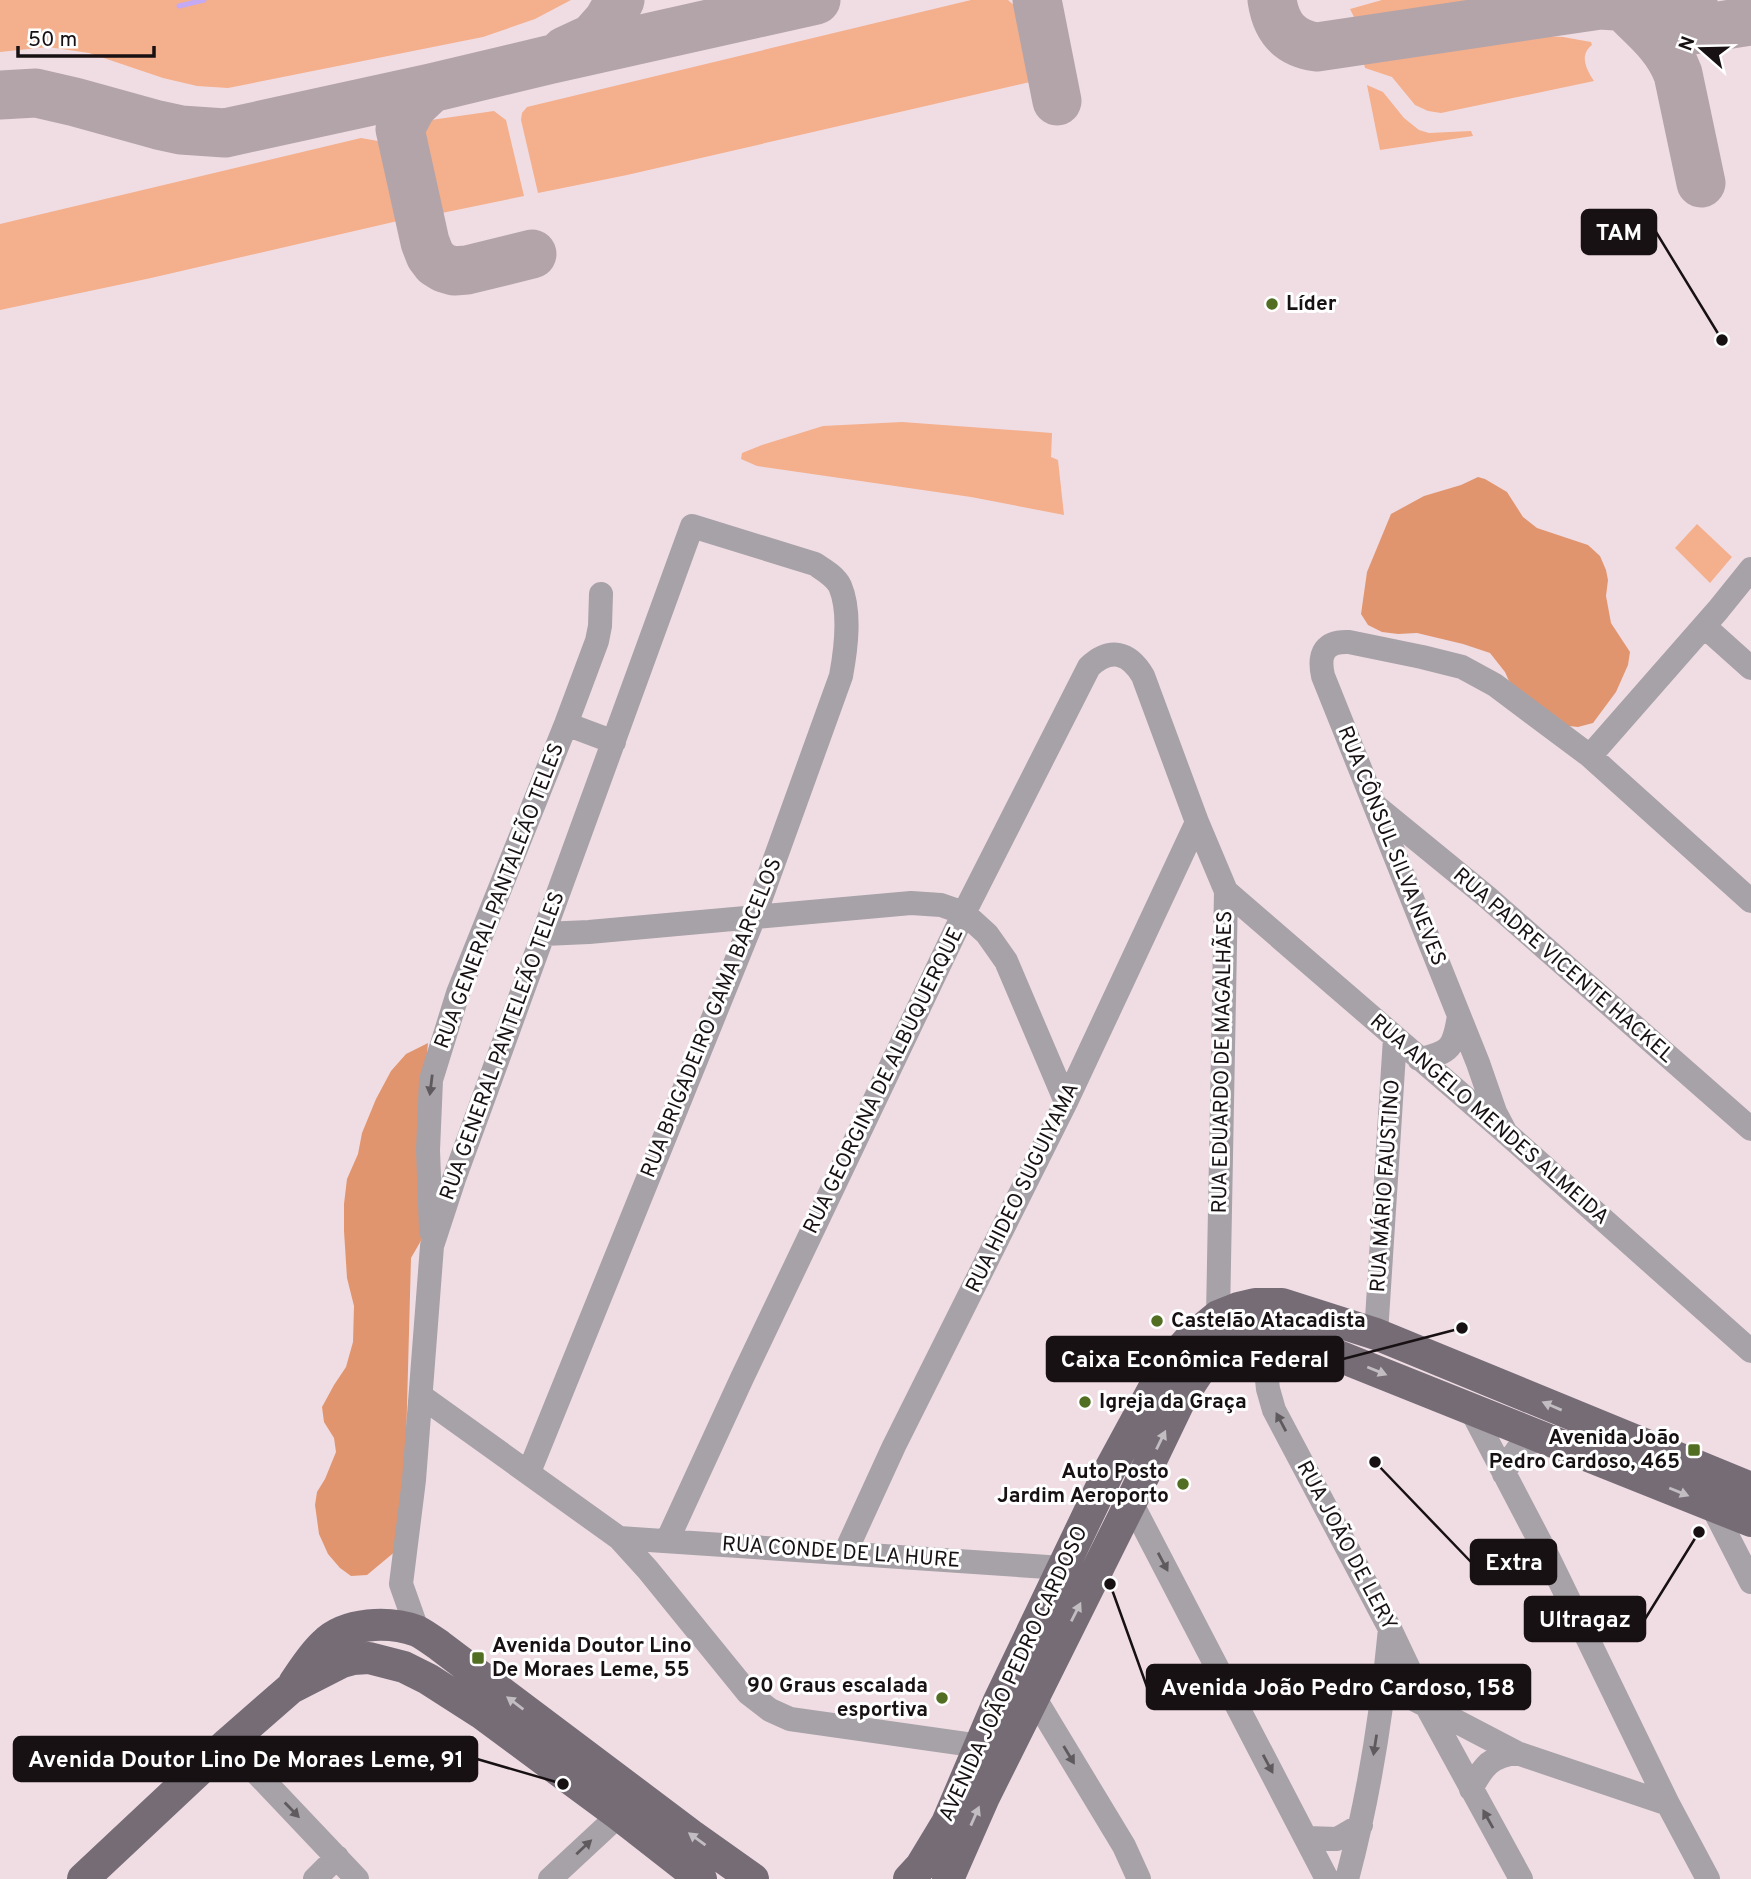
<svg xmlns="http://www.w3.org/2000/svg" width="1751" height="1879" viewBox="0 0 1751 1879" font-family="Overpass,sans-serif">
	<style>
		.green { fill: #f4af8c }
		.forest { fill: #e1956e }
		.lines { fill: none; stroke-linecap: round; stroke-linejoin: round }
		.stream { stroke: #c4aaf4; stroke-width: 5 }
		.taxiway { stroke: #b3a4aa; stroke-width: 49 }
		.minor { stroke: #a7a2a7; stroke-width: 24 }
		.major { stroke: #766c76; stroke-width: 32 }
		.oneway { fill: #5f5a5d }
		.oneway2 { fill: #c1bdc1 }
		.poi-dot { fill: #516e22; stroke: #fff; stroke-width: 2.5 }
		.labels { text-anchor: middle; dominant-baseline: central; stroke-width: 6; stroke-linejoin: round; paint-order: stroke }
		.poi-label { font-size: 21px; font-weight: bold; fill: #171113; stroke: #fff; text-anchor: start }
		.street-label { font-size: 21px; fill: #171113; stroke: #fff }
		.leader { fill: none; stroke: #171113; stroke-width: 2.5 }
		.callout-dot { fill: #171113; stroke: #fff; stroke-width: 2.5 }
		.callout { fill: #171113; stroke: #171113; stroke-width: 2.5 }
		.callout-label { font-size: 23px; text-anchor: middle; font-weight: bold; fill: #fff }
	</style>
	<rect width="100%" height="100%" fill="#f0dde4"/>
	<path class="green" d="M0 0H571L535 19 483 37 228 88 197 86 163 78 89 53 48 47 0 52Z
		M971 0H1008L1017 8 1024 17 1039 80 627 175 538 193 521 120 522 113 527 107Z
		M1382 0H1531L1522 4 1424 18 1403 15 1354 17 1350 9Z
		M1524 35 1563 37 1591 42 1592 45C1579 55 1586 69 1594 81L1441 113 1428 111 1415 105 1392 77 1365 68 1363 60 1415 54Z
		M1367 85 1383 92 1404 118 1419 130 1429 133 1471 131 1473 136 1380 150Z
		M494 111 506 120 524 196 437 214 417 132 424 121Z
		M361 138 378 141 389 151 402 220 151 278 0 310V224Z
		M902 422 1052 433 1051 457 1058 460 1064 515 971 497 757 466 741 459 742 453 762 445 823 426Z
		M1697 524 1732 557 1710 583 1675 548Z"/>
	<path class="forest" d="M1478 477 1485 479 1507 492 1523 517 1537 528 1588 545 1600 556 1606 570 1608 580 1606 596 1611 623 1630 652 1628 665 1616 692 1593 723 1578 727 1560 725 1509 681 1505 672 1490 653 1463 644 1417 633 1398 634 1382 632 1368 625 1361 614 1367 572 1391 514 1424 496 1461 485Z
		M428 1043 422 1111V1239L411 1258 406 1444 397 1550 367 1575 351 1576 340 1568 328 1554 319 1534 315 1505 317 1492 325 1479 336 1452 334 1438 324 1422 322 1407 334 1385 346 1367 353 1342 354 1306 347 1278 344 1231V1204L347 1179 358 1154 362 1133 376 1099 391 1071 406 1054Z"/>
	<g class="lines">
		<path class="stream" d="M179 6 204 0"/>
		<path class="taxiway" d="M1037 0 1057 101
			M1272 0C1276 27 1289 43 1317 47L1600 5 1648 8 1665 7 1693 0
			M565 51 593 38 608 21 620 0
			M431 88 412 106 400 129 425 242 430 255 436 263 444 268 454 271 467 270 532 254
			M0 95 36 93 75 102 158 125 181 130 225 133 431 88 548 60 816 0
			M1701 183 1678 74C1667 45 1646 29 1624 7L1652 21 1680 32 1751 21"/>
		<path class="minor" d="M1704 626 1751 668
			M566 724 614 742
			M1590 756 1718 610 1751 569
			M1377 807 1487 897 1751 1129
			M1226 891 1506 1133 1751 1351
			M544 934 589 932 911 903 941 905 964 913 987 934 1006 961 1066 1102
			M1419 1059C1451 1053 1454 1047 1459 1016
			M1506 1133 1495 1112 1478 1063 1323 676C1318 653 1325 641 1349 642L1422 657 1462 667 1495 685 1590 756 1751 901
			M431 1231 428 1150 431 1080 458 993 566 724 597 641 600 626 601 594
			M1376 1334 1395 1038
			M1272 1335 1266 1371 1268 1389 1274 1410 1390 1629 1426 1705 1521 1879
			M421 1396 619 1538 648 1570 748 1693 770 1710 790 1719 980 1746
			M1470 1408 1548 1557 1668 1804 1708 1879
			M1504 1474C1518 1446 1516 1444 1548 1439
			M1131 1502 1327 1879
			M1712 1506 1751 1582
			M619 1538 1062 1568
			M667 1541 742 1378 964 913 1089 667C1110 647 1129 652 1143 676L1197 822 1226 891 1218 1316
			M845 1553 894 1446 1066 1102 1197 822
			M418 1632 401 1584 414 1480 432 1246 454 1179 692 526 815 564C824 570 835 576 840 586 851 612 846 649 841 676L754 917 529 1472
			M1385 1684 1517 1753 1668 1804
			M1034 1697 1124 1846 1139 1879
			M228 1743 357 1879
			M1471 1789C1484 1765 1490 1757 1517 1753
			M1307 1838 1337 1839 1361 1825
			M315 1879 337 1857
			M550 1879 619 1815
			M1347 1879C1369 1797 1382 1713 1390 1629"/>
		<path class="major" d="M294 1683C303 1670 312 1655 324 1644 346 1622 389 1621 417 1631 425 1635 433 1641 440 1646L691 1835 753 1879
			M83 1879 228 1743 291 1688 342 1662 353 1659 369 1658 404 1667 428 1679 481 1713 619 1815 701 1879
			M909 1879 921 1866 947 1823 998 1703 1109 1471 1166 1366 1190 1339 1218 1316 1238 1308 1255 1304H1282L1376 1334 1751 1488
			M948 1879 984 1797 1131 1502 1181 1398 1201 1368 1222 1348 1247 1336 1272 1335 1306 1343 1751 1521"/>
	</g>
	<defs><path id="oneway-solid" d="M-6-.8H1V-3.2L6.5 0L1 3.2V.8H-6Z" transform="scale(1.75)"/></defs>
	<g class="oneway">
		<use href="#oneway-solid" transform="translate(431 1085) rotate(97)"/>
		<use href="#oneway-solid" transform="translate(1281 1422) rotate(-118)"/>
		<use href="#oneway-solid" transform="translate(1163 1562) rotate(62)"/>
		<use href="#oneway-solid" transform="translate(1375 1745) rotate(99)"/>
		<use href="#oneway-solid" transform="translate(1069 1755) rotate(59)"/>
		<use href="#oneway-solid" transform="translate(1268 1764) rotate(62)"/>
		<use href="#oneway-solid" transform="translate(292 1810) rotate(46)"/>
		<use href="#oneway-solid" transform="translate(1488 1819) rotate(-119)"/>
		<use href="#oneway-solid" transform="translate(584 1847) rotate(-43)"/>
	</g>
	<g class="oneway2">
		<use href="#oneway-solid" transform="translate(1377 1371) rotate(22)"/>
		<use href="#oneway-solid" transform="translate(1552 1406) rotate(-157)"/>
		<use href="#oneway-solid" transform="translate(1161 1440) rotate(-64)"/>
		<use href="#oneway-solid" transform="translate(1679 1492) rotate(22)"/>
		<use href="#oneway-solid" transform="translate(1076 1612) rotate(-63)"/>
		<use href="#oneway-solid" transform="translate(515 1703) rotate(-143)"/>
		<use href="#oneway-solid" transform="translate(975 1816) rotate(-66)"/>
		<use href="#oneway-solid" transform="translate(697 1839) rotate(-144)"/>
	</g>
	<g class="poi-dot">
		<circle cx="1272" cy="304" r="7"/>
		<circle cx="1157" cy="1321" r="7"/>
		<circle cx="1085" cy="1402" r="7"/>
		<rect x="1687" y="1443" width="14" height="14" rx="3.5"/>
		<circle cx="1183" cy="1484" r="7"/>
		<rect x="471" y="1651" width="14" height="14" rx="3.5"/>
		<circle cx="942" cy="1698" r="7"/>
	</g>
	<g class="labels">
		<g class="poi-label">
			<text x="1286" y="304">Líder</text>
			<text x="1171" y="1321">Castelão Atacadista</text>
			<text x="1099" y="1402">Igreja da Graça</text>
			<text x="1680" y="1438" text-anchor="end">Avenida João<tspan x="1680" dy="24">Pedro Cardoso, 465</tspan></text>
			<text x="1169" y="1472" text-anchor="end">Auto Posto<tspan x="1169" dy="24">Jardim Aeroporto</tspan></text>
			<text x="492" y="1646">Avenida Doutor Lino<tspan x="492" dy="24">De Moraes Leme, 55</tspan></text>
			<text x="928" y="1686" text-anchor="end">90 Graus escalada<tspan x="928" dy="24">esportiva</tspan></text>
		</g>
		<g class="street-label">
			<text transform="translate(1391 846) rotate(68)">RUA CÔNSUL SILVA NEVES</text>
			<text transform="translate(500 896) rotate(-69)">RUA GENERAL PANTALEÃO TELES</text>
			<text transform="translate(1563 966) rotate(41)">RUA PADRE VICENTE HACKEL</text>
			<text transform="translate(712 1018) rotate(-68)">RUA BRIGADEIRO GAMA BARCELOS</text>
			<text transform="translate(503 1046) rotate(-70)">RUA GENERAL PANTELEÃO TELES</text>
			<text transform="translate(1223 1062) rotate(-89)">RUA EDUARDO DE MAGALHÃES</text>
			<text transform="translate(884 1081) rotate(-64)">RUA GEORGINA DE ALBUQUERQUE</text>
			<text transform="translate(1489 1120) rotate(41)">RUA ANGELO MENDES ALMEIDA</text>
			<text transform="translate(1386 1186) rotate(-86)">RUA MÁRIO FAUSTINO</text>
			<text transform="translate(1023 1188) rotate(-64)">RUA HIDEO SUGUIYAMA</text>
			<text transform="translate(1346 1546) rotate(62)">RUA JOÃO DE LERY</text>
			<text transform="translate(841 1553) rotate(4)">RUA CONDE DE LA HURE</text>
			<text transform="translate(1014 1674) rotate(-65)">AVENIDA JOÃO PEDRO CARDOSO</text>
		</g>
	</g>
	<path class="leader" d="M1722 340L1656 232M1462 1328L1343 1359M1375 1462L1471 1562M1699 1532L1645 1619M1110 1584L1147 1687M563 1784L477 1759"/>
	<g class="callout-dot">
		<circle cx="1722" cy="340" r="7"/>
		<circle cx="1462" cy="1328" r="7"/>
		<circle cx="1375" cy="1462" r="7"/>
		<circle cx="1699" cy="1532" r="7"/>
		<circle cx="1110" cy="1584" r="7"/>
		<circle cx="563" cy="1784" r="7"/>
	</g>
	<g class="callout">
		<rect x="1582" y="210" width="74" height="44" rx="7"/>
		<rect x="1047" y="1337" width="296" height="44" rx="7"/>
		<rect x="1471" y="1540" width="85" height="44" rx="7"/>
		<rect x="1525" y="1597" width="120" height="44" rx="7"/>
		<rect x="1147" y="1665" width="383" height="44" rx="7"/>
		<rect x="14" y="1737" width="463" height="44" rx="7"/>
	</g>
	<g class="callout-label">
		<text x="1619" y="240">TAM</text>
		<text x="1195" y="1367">Caixa Econômica Federal</text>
		<text x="1514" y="1570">Extra</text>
		<text x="1585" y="1627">Ultragaz</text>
		<text x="1338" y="1695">Avenida João Pedro Cardoso, 158</text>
		<text x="246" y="1767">Avenida Doutor Lino De Moraes Leme, 91</text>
	</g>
	<g transform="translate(1702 49) rotate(290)" stroke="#ffffff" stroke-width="5" paint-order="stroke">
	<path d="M0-5L12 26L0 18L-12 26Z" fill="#171113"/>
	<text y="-10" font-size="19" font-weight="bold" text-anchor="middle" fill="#171113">N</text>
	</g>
	<path d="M18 46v10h136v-10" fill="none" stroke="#171113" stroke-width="3.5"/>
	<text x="28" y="46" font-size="21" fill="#171113" stroke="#ffffff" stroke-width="5" paint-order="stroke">50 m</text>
</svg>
